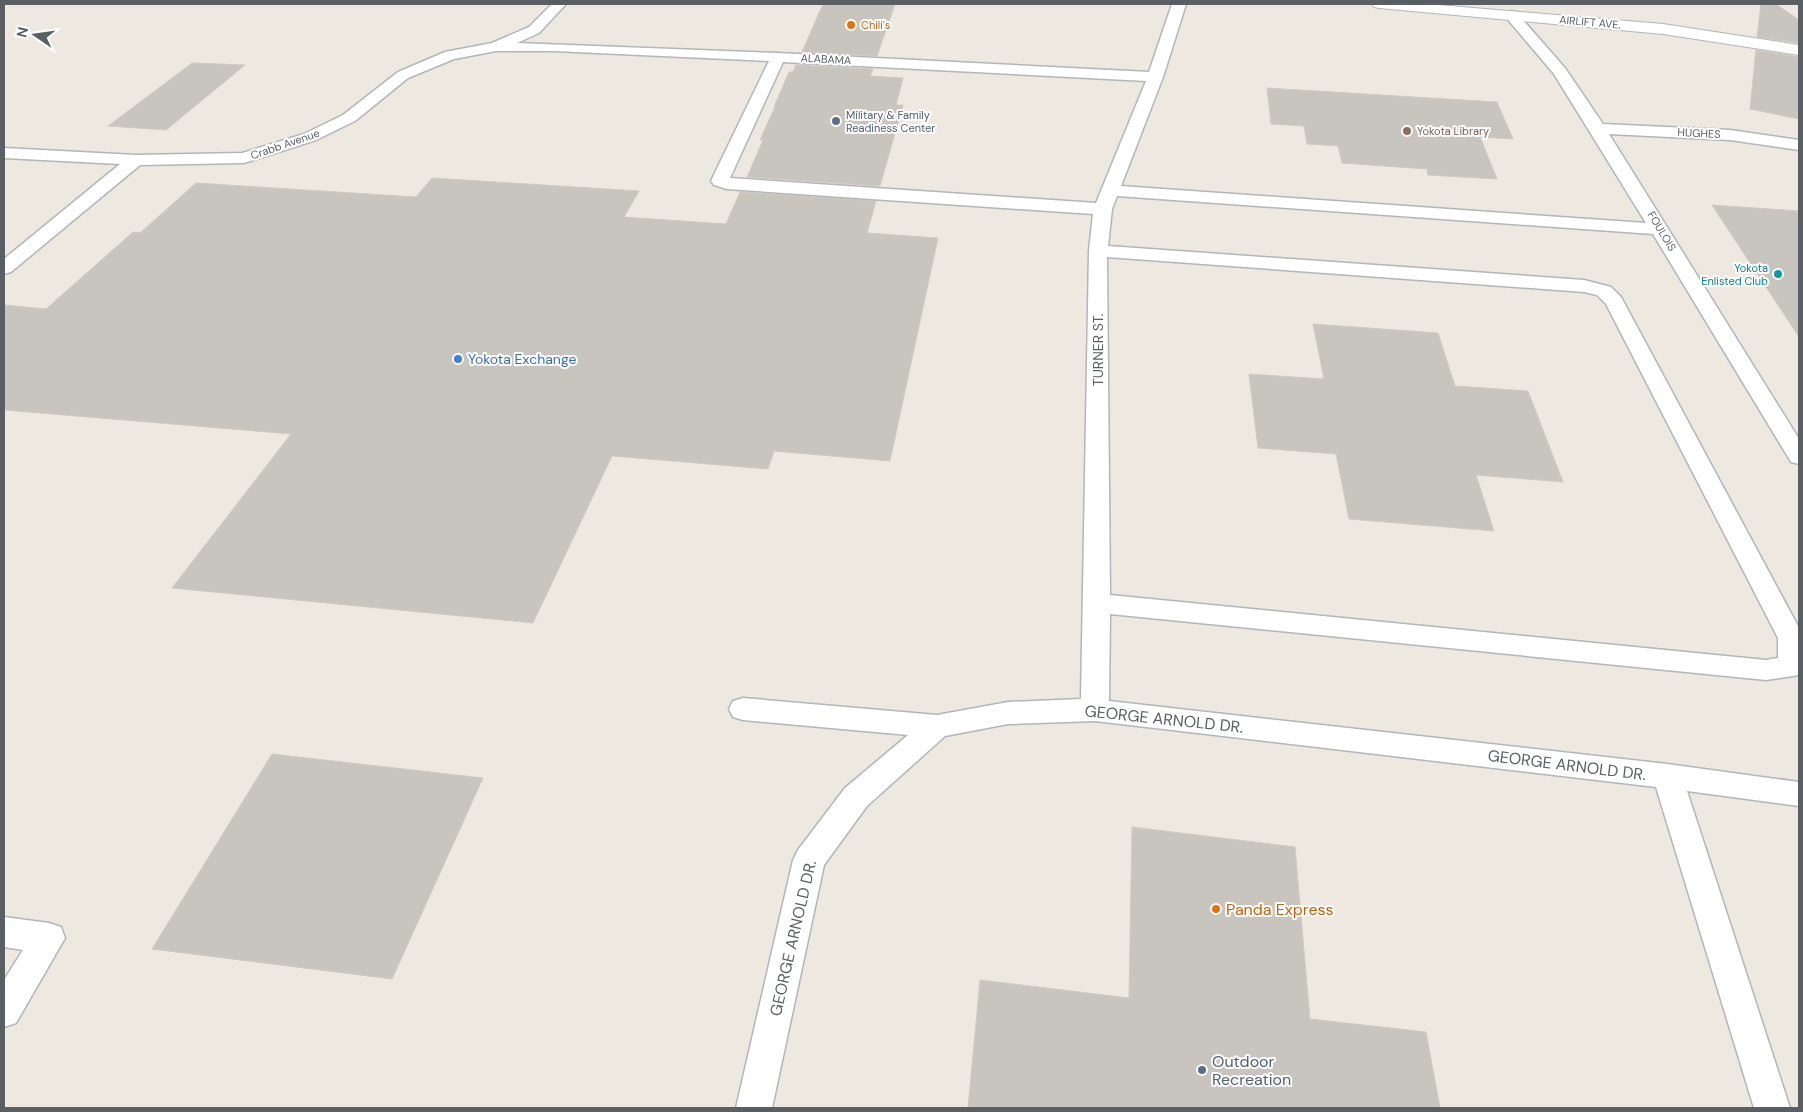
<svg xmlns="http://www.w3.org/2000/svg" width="1803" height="1112" viewBox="0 0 1803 1112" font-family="'DM Sans',sans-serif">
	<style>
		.building { fill: #c8c4be; stroke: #d2cabf }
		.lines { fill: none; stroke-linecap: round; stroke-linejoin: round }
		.service-casing { stroke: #b2b5b9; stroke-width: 3 }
		.minor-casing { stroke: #b2b5b9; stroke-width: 2 }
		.service { fill: #fff; fill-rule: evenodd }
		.minor { fill: #fff; fill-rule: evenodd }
		.food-dot { fill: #e8710a; stroke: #fff; stroke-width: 2 }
		.service-dot { fill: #5c6f8a; stroke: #fff; stroke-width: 2 }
		.education-dot { fill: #8d6e63; stroke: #fff; stroke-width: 2 }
		.culture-dot { fill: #0f9aa8; stroke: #fff; stroke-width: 2 }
		.shop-dot { fill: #3f7fe0; stroke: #fff; stroke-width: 2 }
		.labels { text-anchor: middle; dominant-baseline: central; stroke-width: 4; stroke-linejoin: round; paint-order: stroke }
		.far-street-label { font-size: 11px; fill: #5a5f63; stroke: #fff }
		.far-food-label { font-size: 11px; fill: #c56008; stroke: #fff; text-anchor: start }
		.far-service-label { font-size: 11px; fill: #4e5e75; stroke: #fff; text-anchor: start }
		.far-education-label { font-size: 11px; fill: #785e54; stroke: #fff; text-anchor: start }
		.far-culture-label { font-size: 11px; fill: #0d838f; stroke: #fff; text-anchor: end }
		.street-label { font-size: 14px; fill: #5a5f63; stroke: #fff }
		.shop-label { font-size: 14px; fill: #366cbe; stroke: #fff; text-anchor: start }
		.near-street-label { font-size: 16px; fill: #5a5f63; stroke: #fff }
		.near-food-label { font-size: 16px; fill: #c56008; stroke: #fff; text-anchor: start }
		.near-service-label { font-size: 16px; fill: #4e5e75; stroke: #fff; text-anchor: start }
	</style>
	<rect width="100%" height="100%" fill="#ede9e1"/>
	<path class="building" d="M823 4H895L877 56 802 52Z
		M1761 4H1776L1799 20V43L1757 37Z
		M1756 50 1799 57V119L1750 109Z
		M192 63 245 65 166 130 108 126Z
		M796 65 873 69 870 76 903 78 896 105H903L880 186 747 177 763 140H760L775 107H774L789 72H793Z
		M1267 88 1497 102 1513 139 1480 137 1497 179 1428 175 1427 169 1342 163 1338 146 1307 144 1304 126 1271 124Z
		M432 178 639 191 624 217 726 224 740 192 876 201 867 233 938 238 890 461 774 451 768 469 612 456 533 623 172 588 291 434 4 410V305L46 309 133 232 140 233 196 183 416 197Z
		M1712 205 1799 211V337Z
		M1313 324 1438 333 1455 386 1528 391 1563 482 1476 475 1494 531 1349 519 1336 454 1258 448 1249 374 1324 379Z
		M272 754 483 778 392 979 152 949Z
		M1132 827 1295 847 1310 1019 1426 1032 1440 1108H968L980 980 1129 998Z"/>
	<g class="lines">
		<g class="service-casing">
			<path id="service" d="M552 4H566L539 33 517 43 778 53 1149 72 1172 4H1186L1163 77 1121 186 1646 223 1554 74 1504 15 1511 11 1516 12 1565 68 1603 124 1730 130 1799 140V150L1730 140 1609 134 1799 439V464L1791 462 1788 457 1653 234 1117 196 1112 209 1108 246 1584 280 1611 287 1621 297 1799 628V675L1766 680 1110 614 1109 701 1667 764 1799 782V806L1687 791 1790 1108H1754L1656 787 1095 721 1008 724 945 736 867 806 824 865 772 1108H736L793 860 798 850 845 788 908 735 743 720 733 717 729 709 733 701 743 698 937 715 1008 702 1081 699 1089 251 1093 214 727 189 714 185 711 181 769 61 554 51H496L454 59 408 78 355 121 316 140 244 163 140 165 11 272 4 274V259L120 164 4 158V148L136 155 242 153 304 134 343 115 398 72 445 52 492 43 529 27ZM783 62 1146 81 1096 203 730 178ZM1107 257 1584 292 1597 295 1606 304 1778 638V658L1766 660 1110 595Z
				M4 917 49 923 61 927 65 938 16 1023 4 1027V980L23 950 4 947Z"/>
		</g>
		<g class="minor-casing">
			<path id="minor" d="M1372 4H1427L1663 24 1799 45V55L1663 34 1379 8 1374 7Z"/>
		</g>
		<use href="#service" class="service"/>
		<use href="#minor" class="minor"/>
	</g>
	<g class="food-dot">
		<circle cx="851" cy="25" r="5"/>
		<circle cx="1216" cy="909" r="5"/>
	</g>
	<g class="service-dot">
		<circle cx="836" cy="121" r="5"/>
		<circle cx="1202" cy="1070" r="5"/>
	</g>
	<circle class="education-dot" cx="1407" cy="131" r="5"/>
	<circle class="culture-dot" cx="1778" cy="274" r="5"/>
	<circle class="shop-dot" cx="458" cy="359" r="5"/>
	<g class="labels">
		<g class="far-street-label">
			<text transform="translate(1590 22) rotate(5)">AIRLIFT AVE.</text>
			<text transform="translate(826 59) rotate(3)">ALABAMA</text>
			<text transform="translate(1699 133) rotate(3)">HUGHES</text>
			<text transform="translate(285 144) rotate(-19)">Crabb Avenue</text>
			<text transform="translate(1662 231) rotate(59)">FOULOIS</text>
		</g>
		<g class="far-food-label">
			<text x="861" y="25">Chili's</text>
		</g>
		<g class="far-service-label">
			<text x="846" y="115">Military &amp; Family<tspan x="846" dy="13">Readiness Center</tspan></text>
		</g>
		<g class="far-education-label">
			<text x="1417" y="131">Yokota Library</text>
		</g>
		<g class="far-culture-label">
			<text x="1768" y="268">Yokota<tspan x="1768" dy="13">Enlisted Club</tspan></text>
		</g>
		<g class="street-label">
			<text transform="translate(1098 350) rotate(-90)">TURNER ST.</text>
		</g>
		<g class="shop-label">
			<text x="468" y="359">Yokota Exchange</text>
		</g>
		<g class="near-street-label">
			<text transform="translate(1164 719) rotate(6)">GEORGE ARNOLD DR.</text>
			<text transform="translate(1567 765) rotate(7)">GEORGE ARNOLD DR.</text>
			<text transform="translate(793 938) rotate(-77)">GEORGE ARNOLD DR.</text>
		</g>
		<g class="near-food-label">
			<text x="1226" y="909">Panda Express</text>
		</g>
		<g class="near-service-label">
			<text x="1212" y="1061">Outdoor<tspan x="1212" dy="18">Recreation</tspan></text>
		</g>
	</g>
	<rect width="1803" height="1112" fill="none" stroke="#5a5f63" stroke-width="10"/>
	<g transform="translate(35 35) rotate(283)" stroke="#ffffff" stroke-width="4" paint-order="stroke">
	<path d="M0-4L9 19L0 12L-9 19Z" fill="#5a5f63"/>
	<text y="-8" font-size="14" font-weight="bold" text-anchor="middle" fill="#5a5f63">N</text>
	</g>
</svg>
